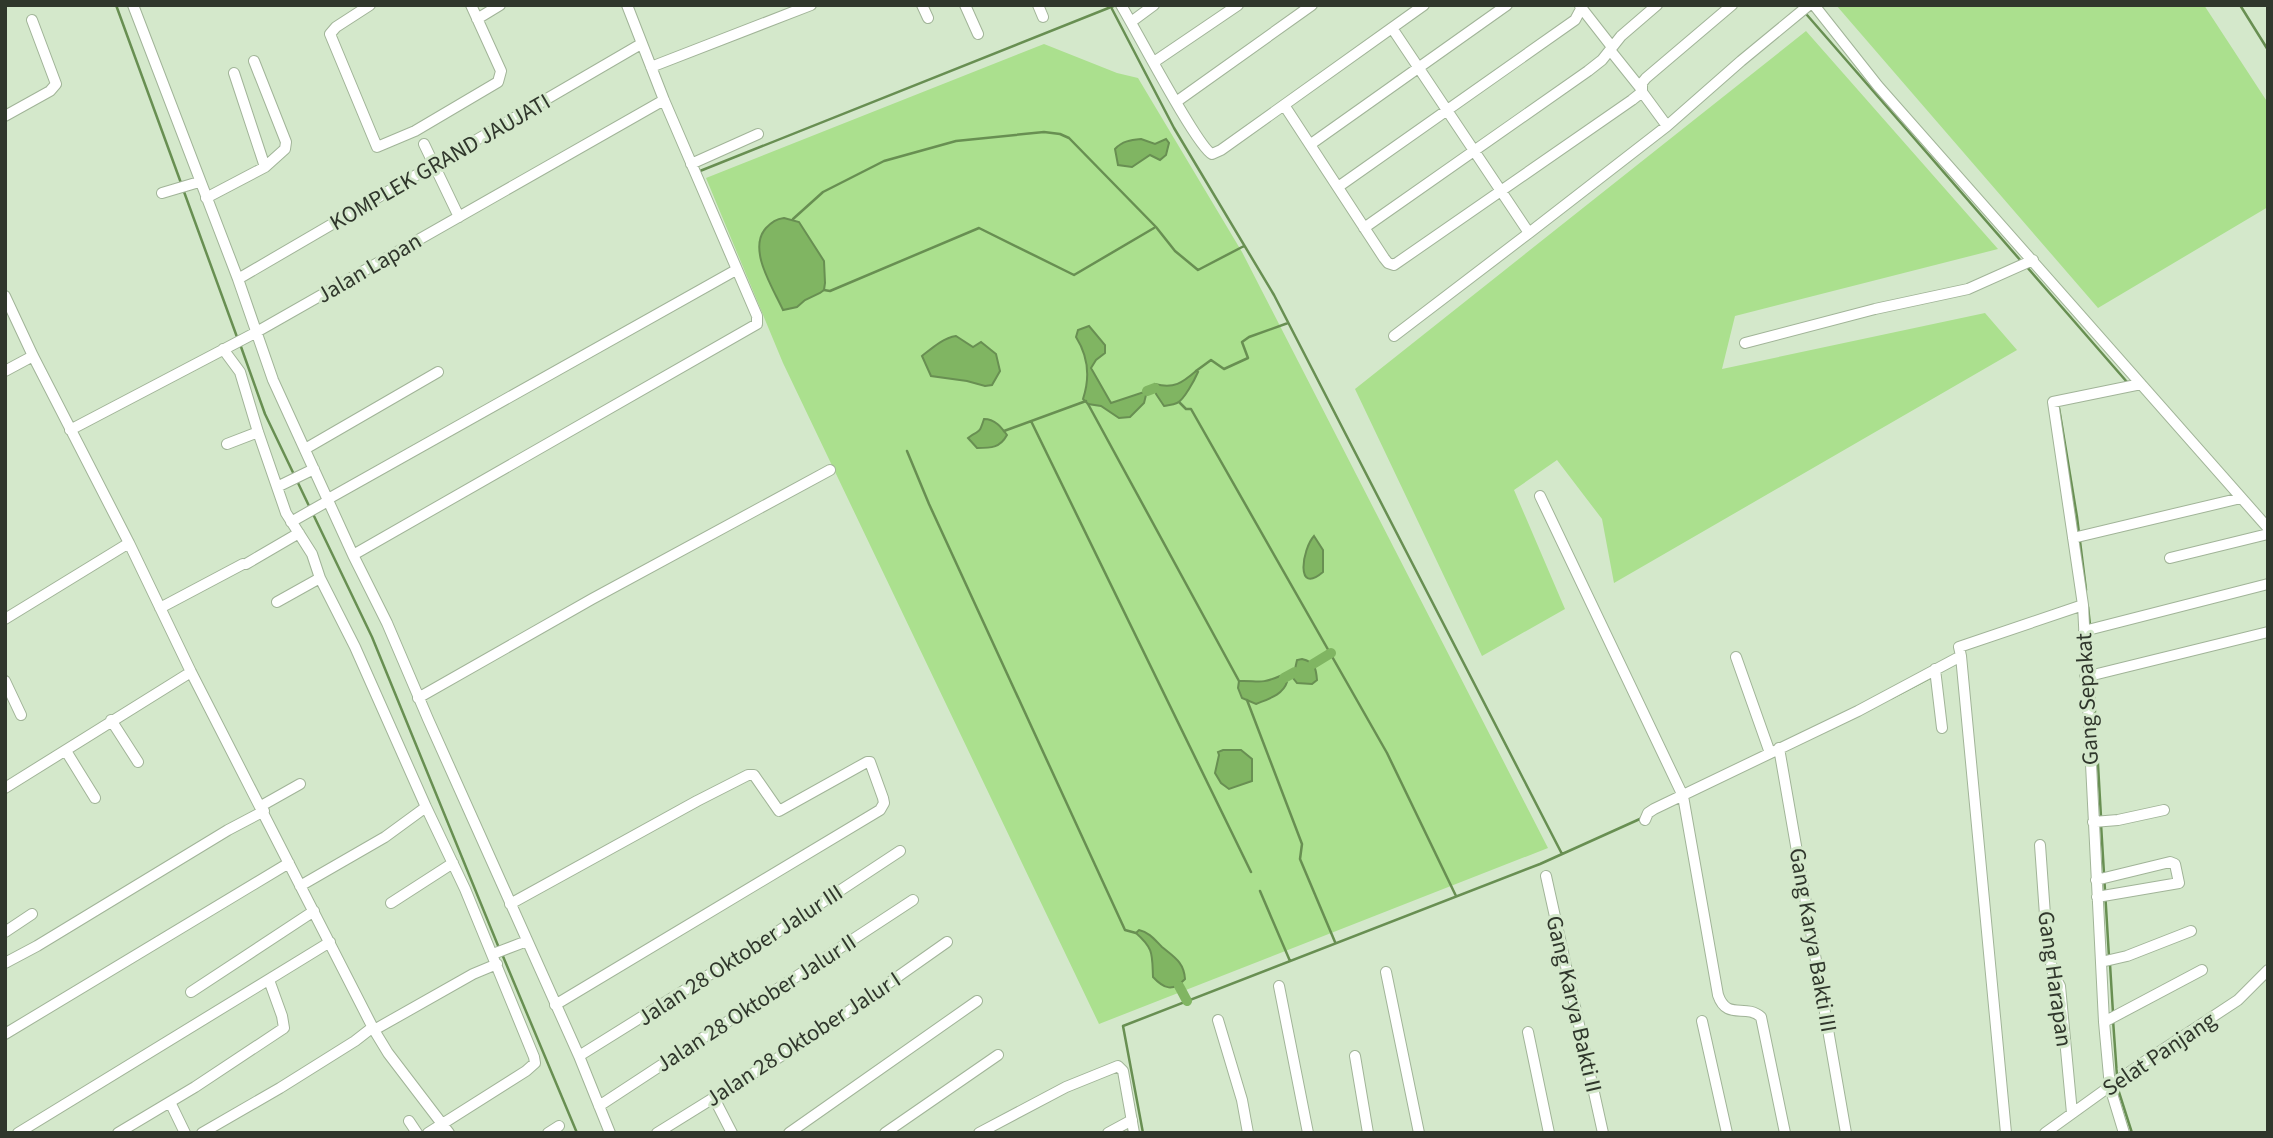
<svg xmlns="http://www.w3.org/2000/svg" width="2273" height="1138" viewBox="0 0 2273 1138" font-family="'Source Sans 3',sans-serif">
	<style>
		.green { fill: #abe08e }
		.water { fill: #80b562; stroke: #688f52; stroke-width: 2 }
		.lines { fill: none; stroke-linecap: round; stroke-linejoin: round }
		.stream { stroke: #688f52; stroke-width: 2.5 }
		.canal { stroke: #80b562; stroke-width: 10 }
		.minor-casing { stroke: #a1b498; stroke-width: 12 }
		.minor { stroke: #fff; stroke-width: 10 }
		.labels { text-anchor: middle; dominant-baseline: central; stroke-width: 6; stroke-linejoin: round; paint-order: stroke }
		.street-label { font-size: 23px; fill: #30372c; stroke: #d4e8cb }
	</style>
	<rect width="100%" height="100%" fill="#d4e8cb"/>
	<path class="green" d="M1836 5H2204L2268 103V207L2098 308Z
		M1806 31 1998 249 1735 316 1722 369 1985 313 2017 350 1614 583 1602 519 1557 460 1514 490 1565 609 1482 656 1355 389Z
		M1044 44 1117 73 1138 78 1242 252 1548 848 1099 1024 783 363 706 178Z"/>
	<path class="water" d="M1141 139 1155 144 1166 139 1169 143 1166 155 1160 160 1150 155 1132 167 1118 165 1115 149C1122 141 1131 140 1141 139Z
		M784 218 799 222 824 261 825 283 824 290 820 293 805 300 797 307 783 310C773 288 747 249 766 228 772 222 776 219 784 218Z
		M1089 326 1105 345V353L1096 360 1091 368 1111 403 1147 391 1144 403 1130 417 1119 418 1101 406 1088 404 1083 399C1090 378 1088 356 1076 337L1078 330Z
		M956 336 973 347 981 342 996 354 1000 371 992 385 985 386 967 381 931 376 922 356C932 348 943 338 956 336Z
		M1196 371 1198 372C1195 379 1184 400 1177 403 1173 405 1169 405 1164 406L1156 394 1155 384C1174 389 1182 383 1196 371Z
		M984 419C995 419 1001 427 1007 435 1000 448 991 448 977 448L968 438C980 428 978 437 984 419Z
		M1314 536 1323 550V572C1295 596 1302 549 1314 536Z
		M1302 659C1315 662 1316 668 1317 680L1312 684 1297 683 1293 678 1297 660Z
		M1280 676 1287 682C1283 695 1268 699 1256 704L1242 698 1238 688 1239 681C1257 680 1260 685 1280 676Z
		M1223 750H1241L1252 759V781L1229 789 1221 783 1215 773 1219 755 1218 752Z
		M1139 930C1149 932 1155 940 1162 947 1174 957 1184 962 1185 979 1173 992 1164 989 1153 977 1152 954 1154 949 1136 933Z"/>
	<g class="lines">
		<path class="stream" d="M116 5 181 183
			M2240 5 2268 50
			M1112 9 1174 128 1274 295 1562 854
			M1807 15 2021 261
			M700 171 1116 5
			M183 189 237 337
			M793 219 823 192 884 161 956 141 1044 132 1060 134 1069 138 1156 227 1175 251 1198 270 1244 246
			M2026 266 2127 382 2125 383
			M824 290 830 291 979 228 1074 275 1154 228
			M240 344 265 414 310 508
			M1196 371 1211 360 1224 369 1248 358 1242 342 1249 337 1288 323
			M1179 402 1186 409H1191L1387 753 1456 896
			M1088 404 1239 681
			M2059 408 2077 517 2086 590
			M1031 421 1251 872
			M1004 431 1086 401
			M907 451 929 504 1125 930 1136 933
			M313 514 372 637 499 948
			M2088 607 2090 625
			M2091 632 2093 671
			M2093 677 2101 817
			M1892 698 1932 677
			M1247 700 1302 844 1300 859 1335 942
			M2101 824 2109 957
			M1260 891 1290 961
			M502 954 577 1133
			M2110 964 2113 1013
			M2113 1020 2117 1076
			M2117 1086 2132 1133
			M1143 1133 1123 1026 1540 864 1642 818"/>
		<path class="canal" d="M1147 391 1155 388
			M1313 664 1331 653
			M1284 678 1295 672
			M1179 986 1187 1001"/>
		<g class="minor-casing">
			<path id="minor" d="M133 5 238 279 273 380 353 555 387 623 428 719 579 1056 610 1133
				M370 5 336 27 330 34 377 147 415 131 498 82 501 71 471 5
				M922 5 928 18
				M965 5 978 34
				M1038 5 1043 17
				M1121 5C1135 28 1197 147 1212 154L1221 150 1424 5
				M1814 5 1878 86 2268 528
				M1580 6 1612 47
				M477 19 500 5
				M1131 22 1154 5
				M1392 28 1529 233 1667 126 1741 61 1809 5
				M1610 50 1642 90
				M1154 62 1238 5
				M651 67 811 5
				M234 73 265 167
				M1642 92 1667 126
				M1176 102 1312 5
				M1284 105 1384 258 1388 263 1394 265 1632 100 1642 92V83L1646 78 1732 5
				M5 116 50 91 56 84 32 20
				M424 144 459 217
				M1311 144 1507 5
				M691 164 758 134
				M1338 187 1575 20 1583 5
				M162 193 199 182
				M206 198 265 167 285 149 286 142 254 61
				M1364 228 1588 71 1602 60 1621 36 1657 5
				M238 279 641 44
				M5 296 33 356 129 543 191 672 374 1030 388 1053 449 1133
				M1394 336 1529 233
				M1745 343 1875 309 1968 289 2033 260
				M223 349 240 372 258 432 286 513 312 554 320 578 355 647 426 807 465 889 534 1057 535 1063 526 1071 428 1133
				M5 371 33 356
				M70 430 253 334 664 100
				M227 444 258 432
				M305 449 438 372
				M277 487 314 469
				M1540 496 1683 796 1718 995C1727 1021 1745 1003 1761 1017L1785 1133
				M328 499 736 270
				M291 522 328 501
				M2073 538 2241 498
				M353 555 757 324V316L664 100 627 5
				M2170 558 2268 534
				M246 564 299 533
				M277 602 320 578
				M160 608 243 564
				M5 619 129 543
				M2084 631 2268 584
				M1961 656 1959 647 2083 605
				M1736 657 1770 753
				M1935 669 1942 728
				M2085 677 2268 632
				M5 681 21 715
				M418 698 592 599 830 470
				M111 720 138 762
				M1779 748 1846 1133
				M66 751 95 798
				M5 788 191 672
				M261 806 300 784
				M1645 820 1648 813 1654 809 1858 711 1961 656 2006 1133
				M2093 822 2118 820 2164 810
				M2040 845 2047 943 2053 973 2060 986 2072 1113
				M1546 876 1603 1133
				M2096 880 2170 862 2175 864 2179 883 2097 897
				M300 886 385 837 426 807
				M391 903 453 863
				M510 904 697 801 748 775H754L779 811 867 762H870L883 798 884 803 880 810 555 1005
				M5 932 32 914
				M493 954 527 941
				M2101 962 2127 956 2191 931
				M5 963 37 946 228 830 264 811
				M1386 972 1419 1133
				M1279 986 1308 1133
				M191 992 314 911
				M1218 1020 1242 1100 1248 1133
				M1702 1021 1727 1133
				M2104 1022 2202 970
				M374 1030 473 974 497 964
				M1528 1032 1549 1133
				M5 1034 289 863
				M579 1056 765 940 900 851
				M1355 1056 1368 1133
				M714 1098 732 1133
				M170 1102 185 1133
				M599 1106 913 900
				M409 1121 417 1133
				M18 1133 330 942
				M118 1133 195 1087 284 1028 282 1016 269 980
				M202 1133 280 1088 355 1041 373 1027
				M548 1133 559 1126
				M657 1133 815 1035 947 942
				M789 1133 977 1001
				M885 1133 998 1055
				M979 1133 1066 1087 1118 1066 1123 1071 1134 1133
				M1108 1133 1132 1120
				M2045 1133 2138 1066 2238 1000 2268 970
				M2124 1133 2110 1087 2104 1022 2083 605 2053 402 2141 384"/>
		</g>
		<use href="#minor" class="minor"/>
	</g>
	<g class="labels">
		<g class="street-label">
			<text transform="translate(440 162) rotate(-30)">KOMPLEK GRAND JAUJATI</text>
			<text transform="translate(369 268) rotate(-30)">Jalan Lapan</text>
			<text transform="translate(2087 699) rotate(-93)">Gang Sepakat</text>
			<text transform="translate(1813 940) rotate(80)">Gang Karya Bakti III</text>
			<text transform="translate(740 955) rotate(-33)">Jalan 28 Oktober Jalur III</text>
			<text transform="translate(2055 979) rotate(82)">Gang Harapan</text>
			<text transform="translate(756 1003) rotate(-33)">Jalan 28 Oktober Jalur II</text>
			<text transform="translate(1574 1004) rotate(77)">Gang Karya Bakti II</text>
			<text transform="translate(803 1039) rotate(-33)">Jalan 28 Oktober Jalur I</text>
			<text transform="translate(2159 1054) rotate(-34)">Selat Panjang</text>
		</g>
	</g>
	<rect width="2273" height="1138" fill="none" stroke="#30372c" stroke-width="14"/>
</svg>
